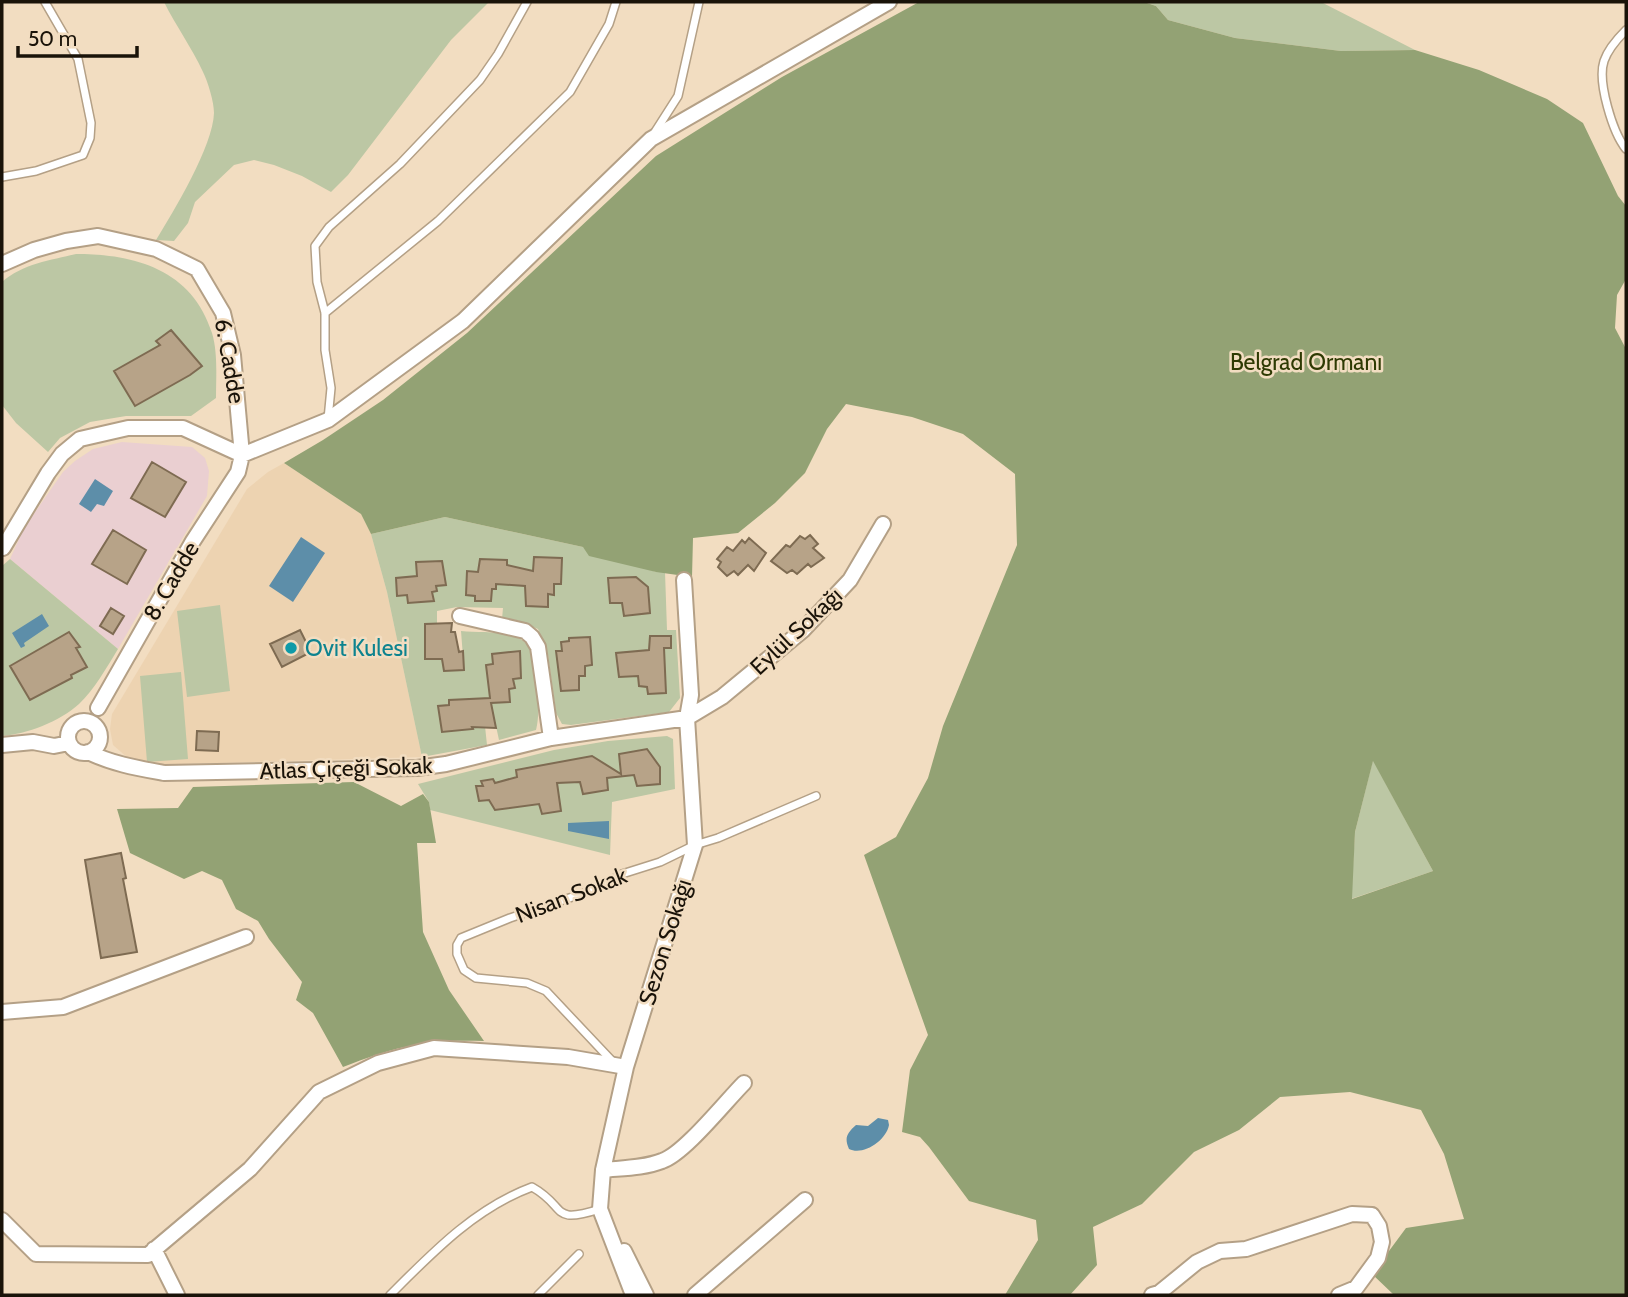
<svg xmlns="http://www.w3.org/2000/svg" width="1628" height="1297" viewBox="0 0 1628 1297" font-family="Cabin,sans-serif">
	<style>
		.built { fill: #edd3b1 }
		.education { fill: #eacfd1 }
		.green { fill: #bcc7a4 }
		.forest { fill: #93a274; fill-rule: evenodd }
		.water { fill: #5d8ea9 }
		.building { fill: #b7a388; stroke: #7e6b52; stroke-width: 2 }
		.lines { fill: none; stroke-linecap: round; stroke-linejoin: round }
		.lane-casing { stroke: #b4a086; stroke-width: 10 }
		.street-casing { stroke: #b4a086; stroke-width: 18 }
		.lane { stroke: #fff; stroke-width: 7 }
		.street { stroke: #fff; stroke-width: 14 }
		.culture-dot { fill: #0f9aa8; stroke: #f2ddc1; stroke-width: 2.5 }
		.labels { text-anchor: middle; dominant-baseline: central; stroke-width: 5; stroke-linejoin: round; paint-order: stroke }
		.street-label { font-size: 23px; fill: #1a1309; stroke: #f2ddc1 }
		.park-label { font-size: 23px; fill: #2e3a03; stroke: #f2ddc1 }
		.culture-label { font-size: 23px; fill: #0d838f; stroke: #f2ddc1; text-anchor: start }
	</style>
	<rect width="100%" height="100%" fill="#f2ddc1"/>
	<path class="built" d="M284 463 361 514 371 534 387 592 422 757 150 765 129 759 113 745 110 729 112 714 247 489 268 472Z"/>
	<path class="education" d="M122 442 192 447 205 458 209 471 207 496 118 649 10 559 24 528 63 472 75 461 93 449Z"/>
	<path class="green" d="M164 2H489L451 40 348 175 331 192 302 176 274 165 254 160 234 165 195 202 188 223 174 241 156 240C174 211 213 146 214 113 214 102 208 82 203 72 192 48 176 26 164 2Z
		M1144 2H1321L1415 50 1341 51 1235 38 1168 20 1156 6Z
		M76 254C136 254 192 270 212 333 218 353 216 377 216 398L191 416H126L90 422 60 438 48 452 16 423 2 405V282C22 264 51 260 76 254Z
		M445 517 583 547 656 572H665L667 630H676L680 698 669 712 571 725 562 724 556 713 548 655 538 629 517 620 502 619 503 608 457 607 437 611V624L425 625 426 659H442L444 671 464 670 461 631C479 633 506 630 522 640 540 651 541 712 536 730L499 740 491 703 510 701 509 689 515 687 513 679 521 678 520 652 492 654 493 664 486 666 490 698H482L487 745 422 757 387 592 371 534Z
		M10 559 118 649C107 667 94 690 79 704 59 722 27 734 2 736V566Z
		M220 605 230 691 187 697 177 611Z
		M181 672 188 759 147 762 140 676Z
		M667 736 673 739 675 789 612 802 610 855 430 810 429 802 418 784 554 750 608 741Z
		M1373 760 1433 871 1351 899 1355 832Z"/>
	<path class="forest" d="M919 2H1144L1156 6 1168 20 1235 38 1341 51 1415 50 1479 70 1547 99 1583 123 1618 196 1626 206V279L1617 295 1615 328 1626 349V1295H1394L1372 1274 1406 1228 1464 1219 1444 1154 1421 1110 1350 1092 1280 1097 1239 1130 1194 1152 1142 1204 1093 1227 1097 1265 1070 1295H1005L1038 1240 1036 1220 969 1201 929 1147 920 1137 902 1132 910 1070 928 1035 864 855 896 837 928 778 943 726 1017 545 1015 474 963 434 912 417 846 404 827 429 805 473 775 503 738 533 693 538 692 577 656 572 589 556 583 547 445 517 371 534 361 514 284 463 323 440 383 400 467 333 656 156 782 77ZM1373 761 1433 871 1352 899 1355 832Z
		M354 782 401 806 423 794 429 802 436 843H417L423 932 449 990 484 1041C427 1039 396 1046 343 1067L313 1013 296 1000 302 982 269 939 258 921 236 909 222 880 202 871 184 879 130 853 117 809 178 808 193 787Z"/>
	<path class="water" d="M95 479 113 491 104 506 97 504 91 512 79 504Z
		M301 537 325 553 293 602 269 586Z
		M42 614 49 626 24 643 25 646 21 648 12 633Z
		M609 821V839L568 831V823Z
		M878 1118 888 1120 889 1125C886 1141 863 1156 849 1149 844 1138 847 1133 856 1125L868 1126Z"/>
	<path class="building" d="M171 330 202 366 190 375 135 406 114 371 160 345 156 341Z
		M152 462 186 482 165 517 131 498Z
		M113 530 146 550 127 584 92 564Z
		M810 535 818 544 813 548 824 558 811 567 808 564 797 574 792 570 787 573 771 561 786 545 790 547 800 536 805 539Z
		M749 538 766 553 754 571 748 565 738 575 734 571 727 576 718 567 721 562 717 559 727 547 733 551 742 540 745 543Z
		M534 557 562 558 561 584H554V595L548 594V607L526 606 525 586 496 584V589H492L491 601H475V596L466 595 467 571 478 572 480 559 507 560V565L533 571Z
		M442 561 446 585 436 586 437 591 432 592 434 601 408 603 407 595 397 596 396 578 417 576 416 562Z
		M636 577 648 587 650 613 624 616 622 603H610L608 578Z
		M111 608 124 616 113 634 100 626Z
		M452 623 451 632H455L459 652 463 651 464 670 444 671 442 659H425V624Z
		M300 630 311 652 282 667 270 644Z
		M69 632 80 647 76 648 87 667 71 675 72 678 30 700 10 666Z
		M650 636H671V648H664L666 693 648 694 647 687 639 686 638 676 619 677 616 653 649 650Z
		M590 637 592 665 585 666V676H579V690L561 691 556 651H562L561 642 569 641V638Z
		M520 651 521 678 513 679 515 688 509 689 510 702 491 703 496 728 472 727 473 729 442 732 438 706 449 705V700L490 698 486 665 493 664 492 654Z
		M197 731 219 732 218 751 196 750Z
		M647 749 660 767V784L637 786 634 775 607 778 608 790 583 794 580 782 557 783 561 811 542 814 539 804 495 810 489 800 479 801 476 786H483L481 781 493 779 495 783 517 777 516 770 592 756 621 774 619 754Z
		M121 853 126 878 123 879 137 952 101 958 85 860Z"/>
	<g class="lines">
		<g class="lane-casing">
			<path id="lane" d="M1626 30C1617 39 1608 49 1604 61 1597 82 1613 133 1626 149
				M655 132 678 96 699 2
				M2 177 36 171 83 155 90 138 91 123 78 59 45 2
				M325 313 438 221 570 92 609 24 616 2
				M328 419 331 388 325 350V313L317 282 315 246 329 227 400 164 480 80 498 54 527 2
				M613 1062 546 991 527 983 476 978 464 970 457 954V945L461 938 510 918 596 889 622 874 660 862 695 845 718 838 816 796
				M390 1295C432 1253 475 1208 532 1187 568 1207 549 1225 600 1209
				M538 1295 579 1254"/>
		</g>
		<g class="street-casing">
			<path id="street" d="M2 264 34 250 66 241 98 236 156 249 197 269 223 313 233 355 242 455 238 472 193 541 98 708
				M3 548 48 473 62 454 80 439 128 428H183L242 455 328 420 463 321 651 139 889 2
				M460 616 525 631 532 637 538 647 551 738
				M68 737a16 16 0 1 1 32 0a16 16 0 1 1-32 0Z
				M2 745 33 742 54 746 69 743
				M88 752C113 764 137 768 164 773L417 768 446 764 551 738 687 718 722 697 803 630 850 580 883 524
				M2 1012 63 1007 246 937
				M603 1170C623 1168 644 1168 662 1161 684 1154 726 1101 744 1083
				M2 1220 36 1254 148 1255 250 1169 319 1092 378 1063 434 1048 568 1057 626 1067
				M154 1249 177 1295
				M624 1251 646 1295
				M633 1295 600 1209 603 1170 626 1067 695 845 687 718 691 695 684 580
				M695 1295 805 1200
				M1152 1295 1159 1293 1197 1262 1220 1251 1246 1249 1352 1214 1372 1215 1379 1226 1382 1242 1378 1258 1356 1288 1339 1295"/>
		</g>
		<use href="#lane" class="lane"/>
		<use href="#street" class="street"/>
	</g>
	<circle class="culture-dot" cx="291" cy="648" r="7"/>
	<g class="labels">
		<g class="street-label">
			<text transform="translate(230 361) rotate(80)">6. Cadde</text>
			<text transform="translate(171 581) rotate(-60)">8. Cadde</text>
			<text transform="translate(796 631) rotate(-43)">Eylül Sokağı</text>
			<text transform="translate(346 768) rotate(-2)">Atlas Çiçeği Sokak</text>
			<text transform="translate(571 895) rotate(-21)">Nisan Sokak</text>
			<text transform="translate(665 942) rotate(-73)">Sezon Sokağı</text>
		</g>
		<g class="park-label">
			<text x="1306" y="362">Belgrad Ormanı</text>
		</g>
		<g class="culture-label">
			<text x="305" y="648">Ovit Kulesi</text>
		</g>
	</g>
	<rect width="1628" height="1297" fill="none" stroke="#1a1309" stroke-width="7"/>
	<path d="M18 46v10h119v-10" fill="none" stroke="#1a1309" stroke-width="3.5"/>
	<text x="28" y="46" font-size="21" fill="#1a1309" stroke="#f2ddc1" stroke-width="5" paint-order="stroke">50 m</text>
</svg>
